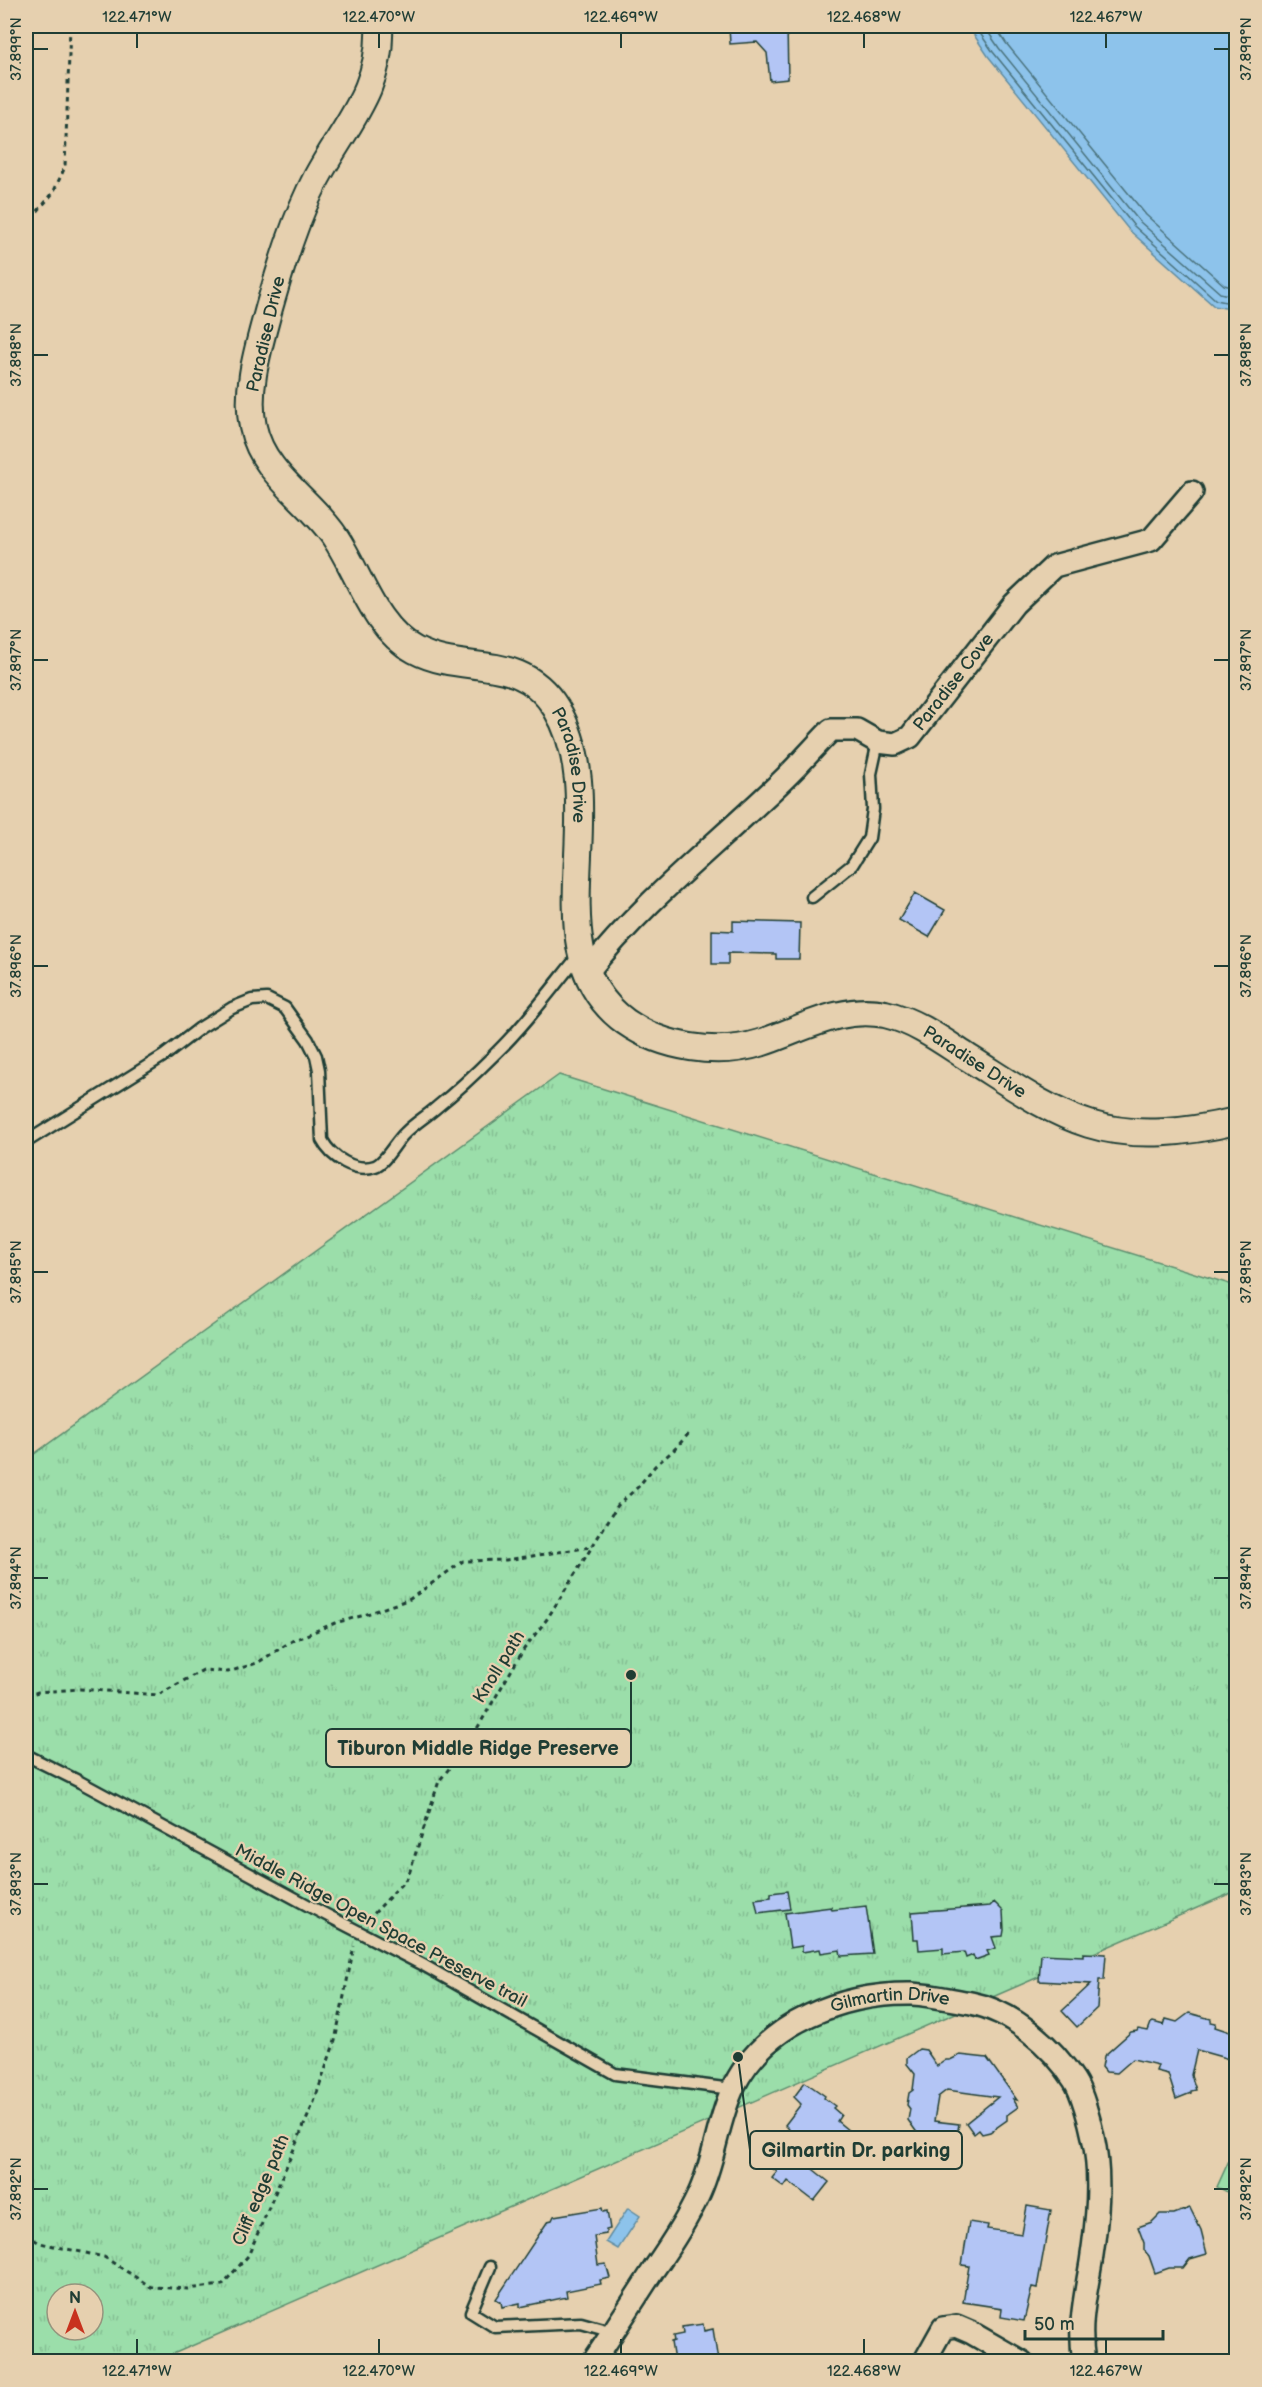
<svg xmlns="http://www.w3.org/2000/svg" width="1262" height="2387" viewBox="0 0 1262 2387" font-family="'Balsamiq Sans',sans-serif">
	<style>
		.grass { fill: url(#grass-tufts); stroke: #5d8e6f; stroke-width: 1.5; fill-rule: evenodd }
		.garden { fill: #9bdeaa; stroke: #5d8e6f; stroke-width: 1.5 }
		.water { fill: #8dc3eb; stroke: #618da2; stroke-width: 1.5 }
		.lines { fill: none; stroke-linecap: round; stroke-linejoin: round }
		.shore { stroke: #4b737d; stroke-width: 1.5 }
		.building { fill: #b3c5f5; stroke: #1f3d34; stroke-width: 1.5 }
		.service-casing { stroke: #1f3d34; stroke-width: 15 }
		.minor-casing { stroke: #1f3d34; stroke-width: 26 }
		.tertiary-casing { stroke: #1f3d34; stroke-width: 30 }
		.path { stroke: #1f3d34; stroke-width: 3; stroke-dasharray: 4.5 4.5; stroke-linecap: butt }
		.service { stroke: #e6d0af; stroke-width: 10 }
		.minor { stroke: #e6d0af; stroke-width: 21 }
		.tertiary { stroke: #e6d0af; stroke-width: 26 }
		.ticks { fill: none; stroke: #1f3d34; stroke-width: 2 }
		.labels { text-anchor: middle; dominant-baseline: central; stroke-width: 4.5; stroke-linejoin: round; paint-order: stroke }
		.street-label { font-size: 18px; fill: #1f3d34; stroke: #e6d0af }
		.leader { fill: none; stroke: #1f3d34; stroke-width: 2 }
		.callout-dot { fill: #1f3d34; stroke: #e6d0af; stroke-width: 2 }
		.callout { fill: #e6d0af; stroke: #1f3d34; stroke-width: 2 }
		.callout-label { font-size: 20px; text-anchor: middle; font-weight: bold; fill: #1f3d34 }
		.neatline { fill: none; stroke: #1f3d34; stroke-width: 2 }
		.ticks-label { font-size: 15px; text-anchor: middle; fill: #1f3d34 }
	</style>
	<defs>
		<pattern id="grass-tufts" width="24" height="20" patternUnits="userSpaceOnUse" patternTransform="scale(1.5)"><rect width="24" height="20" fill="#9bdeaa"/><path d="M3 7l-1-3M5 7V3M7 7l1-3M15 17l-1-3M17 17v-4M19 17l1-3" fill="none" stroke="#85bf93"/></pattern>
	</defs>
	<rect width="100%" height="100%" fill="#e6d0af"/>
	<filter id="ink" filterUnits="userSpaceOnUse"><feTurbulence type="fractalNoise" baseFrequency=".0167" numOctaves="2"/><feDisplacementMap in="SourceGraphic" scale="12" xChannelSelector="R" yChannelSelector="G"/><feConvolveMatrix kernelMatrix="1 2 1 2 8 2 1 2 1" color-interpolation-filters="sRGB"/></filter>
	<g filter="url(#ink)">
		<path class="grass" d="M559 1075 1236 1286V1891L157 2361H26V1460ZM57 2294H93V2330H57Z"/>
		<path class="garden" d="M1236 2145V2196L1217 2187Z"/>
		<path class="water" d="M968 26H1236V310L1214 306 1129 230 988 56Z
			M628 2208 640 2216 618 2249 606 2242Z"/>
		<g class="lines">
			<path class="shore" d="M975 26 993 52 1134 226 1216 300 1236 304
				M984 26 999 48 1139 221 1220 293 1236 297
				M995 26 1006 43 1146 215 1224 285 1236 288"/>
		</g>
		<path class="building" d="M729 26H787L788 79 770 81 767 53 757 42 730 44Z
			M915 893 945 910 929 937 899 920Z
			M733 921 800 923 799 959H776V954L728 953V964H712V930L733 931Z
			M787 1891 790 1909 758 1913 755 1899 771 1897V1893Z
			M994 1902 1003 1911 1004 1930 1003 1936 992 1937 996 1948 987 1951 989 1955 975 1960 973 1955 966 1958 964 1952 943 1954V1948L919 1950 918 1939H914L912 1912 990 1906Z
			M866 1906 873 1954 841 1956 840 1950 821 1953 820 1949 802 1952V1946L790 1948 785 1913 831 1907 832 1910Z
			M1083 1953 1106 1954 1104 1980H1099L1097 2008 1077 2027 1062 2011 1091 1984 1039 1981 1041 1954 1083 1956Z
			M1189 2013 1211 2019V2022L1216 2023 1215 2027 1236 2034V2061L1197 2050 1191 2075 1196 2090 1191 2091V2093L1176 2099 1168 2074 1156 2071 1158 2065 1133 2059 1117 2073 1106 2072 1102 2067 1104 2056 1131 2032 1137 2031 1138 2029 1148 2031 1151 2023 1153 2022 1164 2025 1166 2019 1177 2022Z
			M919 2049 926 2050 937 2066 946 2060H950L960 2055 987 2058 1017 2100 1013 2099 1018 2107 1007 2115V2120L990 2132 982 2134 979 2130 974 2134 966 2123 998 2097 947 2090 938 2097 934 2121 959 2124 955 2146 946 2145 933 2155 908 2120 910 2109 907 2105 909 2093 913 2090 915 2074 907 2064V2058Z
			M805 2082 825 2096 824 2098 835 2106 833 2108 841 2115 837 2121 849 2131 834 2147 823 2139 804 2162 829 2182 814 2201 788 2181 784 2187 772 2178 777 2172 764 2162 789 2129 785 2125 801 2104 794 2097Z
			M1027 2206 1051 2210 1037 2288 1032 2287 1024 2321 1001 2317 1002 2308 963 2302 969 2266 962 2265 969 2222 988 2225 987 2229 1022 2234Z
			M602 2208 603 2212 607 2211 610 2229 606 2230V2234L594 2236 598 2265 606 2264 610 2278 600 2280 601 2284 566 2291 567 2297 520 2307V2303L502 2307 501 2302 496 2299 548 2221 552 2220 554 2216Z
			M1190 2208 1201 2230 1207 2254 1190 2259 1183 2268H1169L1155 2273 1149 2256 1144 2250V2243L1138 2227 1152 2222 1160 2214H1174Z
			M703 2324 704 2331 713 2329 718 2361H674L671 2342 674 2341 673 2336 683 2334 682 2327Z"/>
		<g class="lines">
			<g class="service-casing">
				<path id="service" d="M812 897 852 865 869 838 873 809 871 774 878 742
					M26 1142 165 1055 200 1028 232 1008 252 1000 267 999 285 1008 308 1040 316 1056 319 1070 322 1140C331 1157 355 1173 375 1166 385 1163 396 1141 405 1133 415 1123 427 1116 437 1107 457 1091 476 1073 494 1055 526 1024 552 988 580 954
					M26 1755 80 1782 311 1907 425 1966 615 2074 732 2089
					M490 2267 471 2312 495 2327 581 2323 613 2332"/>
			</g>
			<g class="minor-casing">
				<g id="minor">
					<path id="s1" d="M586 974C645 899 716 845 783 780 800 764 815 746 831 730H857L878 742 895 744 910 737 1014 604 1054 566 1151 540 1192 492"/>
					<path id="s2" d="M593 2362C614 2331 634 2300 654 2269 670 2246 686 2222 698 2196 715 2161 717 2121 734 2086 766 2022 843 1993 912 1994 932 1995 952 2000 971 2003 1012 2011 1052 2046 1074 2080 1082 2092 1090 2122 1093 2137 1102 2177 1097 2222 1091 2262 1085 2299 1078 2324 1084 2362"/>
					<path d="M924 2362 943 2328 956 2326 970 2332 1022 2362"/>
				</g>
			</g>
			<g class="tertiary-casing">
				<g id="tertiary">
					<path id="s3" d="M379 26C382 89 345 125 317 177 295 219 282 263 269 308 259 346 245 388 253 427 263 475 310 499 335 537 360 574 373 628 415 650 464 676 520 650 556 708 616 806 529 953 626 1022 663 1048 718 1056 760 1043 801 1030 840 1005 885 1014 915 1021 941 1040 967 1057 1006 1081 1045 1110 1089 1124 1137 1139 1189 1132 1236 1121"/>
				</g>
			</g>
			<path class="path" d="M26 225 53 193 65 167 70 26
				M26 1696 38 1692 80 1689 158 1695 203 1670 228 1672 257 1663 292 1641 335 1623 361 1616 410 1599 463 1561 506 1560 591 1547
				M368 1920 408 1877 439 1781 465 1749 524 1649 547 1619 618 1505 638 1487 655 1466 675 1449 690 1432
				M26 2235 40 2243 104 2257 151 2287 188 2289 222 2285 248 2256 314 2102 335 2041 354 1946"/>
			<use href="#service" class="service"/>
			<use href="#minor" class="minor"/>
			<use href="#tertiary" class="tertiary"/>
		</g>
	</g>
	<path class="ticks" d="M137 33V48M379 33V48M621 33V48M864 33V48M1106 33V48M33 49H48M1214 49H1229M33 355H48M1214 355H1229M33 660H48M1214 660H1229M33 966H48M1214 966H1229M33 1272H48M1214 1272H1229M33 1578H48M1214 1578H1229M33 1884H48M1214 1884H1229M33 2189H48M1214 2189H1229M137 2339V2354M379 2339V2354M621 2339V2354M864 2339V2354M1106 2339V2354"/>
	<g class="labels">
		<g class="street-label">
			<text transform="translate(266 334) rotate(-77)">Paradise Drive</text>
			<text stroke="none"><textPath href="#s1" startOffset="500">Paradise Cove</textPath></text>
			<text stroke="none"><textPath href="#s3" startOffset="924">Paradise Drive</textPath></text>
			<text stroke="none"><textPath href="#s3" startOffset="1570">Paradise Drive</textPath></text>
			<text transform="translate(499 1667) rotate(-58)">Knoll path</text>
			<text transform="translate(381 1926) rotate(28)">Middle Ridge Open Space Preserve trail</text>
			<text stroke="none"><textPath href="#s2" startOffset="501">Gilmartin Drive</textPath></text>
			<text transform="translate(261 2190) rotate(-67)">Cliff edge path</text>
		</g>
	</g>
	<path class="leader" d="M631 1675L631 1748M738 2057L750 2150"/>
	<g class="callout-dot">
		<circle cx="631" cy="1675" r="6"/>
		<circle cx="738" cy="2057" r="6"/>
	</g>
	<g class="callout">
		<rect x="326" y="1729" width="305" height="38" rx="6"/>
		<rect x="750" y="2131" width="212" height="38" rx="6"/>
	</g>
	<g class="callout-label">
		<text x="478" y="1755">Tiburon Middle Ridge Preserve</text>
		<text x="856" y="2157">Gilmartin Dr. parking</text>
	</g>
	<rect width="1262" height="2387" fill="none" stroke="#e6d0af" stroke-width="66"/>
	<g transform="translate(75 2312)"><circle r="28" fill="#e6d0af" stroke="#96957e" stroke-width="1.5"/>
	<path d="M0-4.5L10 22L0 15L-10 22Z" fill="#c8321e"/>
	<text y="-9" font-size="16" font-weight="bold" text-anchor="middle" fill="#1f3d34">N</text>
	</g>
	<path d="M1025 2330v9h138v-9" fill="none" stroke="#1f3d34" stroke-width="3"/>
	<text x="1034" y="2330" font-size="18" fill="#1f3d34" stroke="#e6d0af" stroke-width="4.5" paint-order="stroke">50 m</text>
	<rect x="33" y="33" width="1196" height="2321" class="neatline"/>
	<g class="ticks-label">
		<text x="137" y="22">122.471°W</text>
		<text x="379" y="22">122.470°W</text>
		<text x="621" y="22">122.469°W</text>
		<text x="864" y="22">122.468°W</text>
		<text x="1106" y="22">122.467°W</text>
		<text transform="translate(16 49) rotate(-90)" y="5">37.899°N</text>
		<text transform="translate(1246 49) rotate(-90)" y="5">37.899°N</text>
		<text transform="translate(16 355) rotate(-90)" y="5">37.898°N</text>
		<text transform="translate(1246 355) rotate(-90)" y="5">37.898°N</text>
		<text transform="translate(16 660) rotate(-90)" y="5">37.897°N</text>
		<text transform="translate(1246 660) rotate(-90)" y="5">37.897°N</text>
		<text transform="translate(16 966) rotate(-90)" y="5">37.896°N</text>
		<text transform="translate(1246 966) rotate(-90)" y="5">37.896°N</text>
		<text transform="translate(16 1272) rotate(-90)" y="5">37.895°N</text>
		<text transform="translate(1246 1272) rotate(-90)" y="5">37.895°N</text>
		<text transform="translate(16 1578) rotate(-90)" y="5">37.894°N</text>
		<text transform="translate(1246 1578) rotate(-90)" y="5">37.894°N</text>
		<text transform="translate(16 1884) rotate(-90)" y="5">37.893°N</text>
		<text transform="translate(1246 1884) rotate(-90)" y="5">37.893°N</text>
		<text transform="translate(16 2189) rotate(-90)" y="5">37.892°N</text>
		<text transform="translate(1246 2189) rotate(-90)" y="5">37.892°N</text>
		<text x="137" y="2376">122.471°W</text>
		<text x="379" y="2376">122.470°W</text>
		<text x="621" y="2376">122.469°W</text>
		<text x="864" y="2376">122.468°W</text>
		<text x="1106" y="2376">122.467°W</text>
	</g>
</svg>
